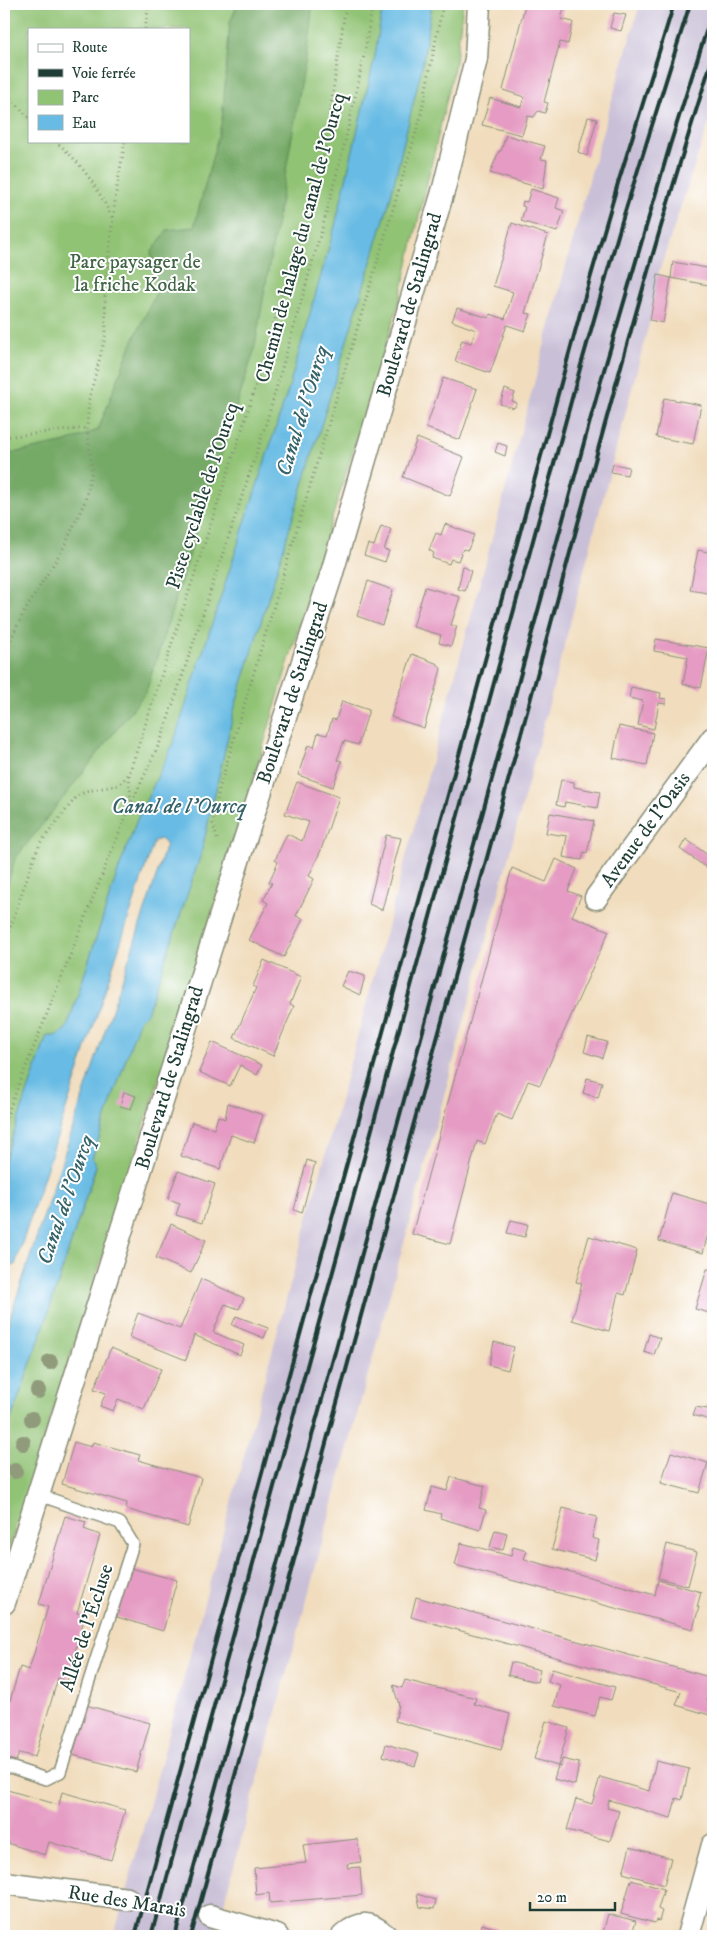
<svg xmlns="http://www.w3.org/2000/svg" width="717" height="1940" viewBox="0 0 717 1940" font-family="'IM FELL DW Pica',serif">
	<style>
		.industrial { fill: #c9bfd7 }
		.green { fill: #91c374; stroke: #588054; fill-rule: evenodd }
		.forest { fill: #74a966; stroke: #4a734d }
		.water { fill: #68bbe4; stroke: #447c8c }
		.building { fill: #e59bc3 }
		.lines { fill: none; stroke-linecap: round; stroke-linejoin: round }
		.lane-casing { stroke: #888d78; stroke-width: 14 }
		.street-casing { stroke: #888d78; stroke-width: 25 }
		.path { stroke: #888d78; stroke-width: 3; stroke-dasharray: 1 4; stroke-linecap: butt }
		.lane { stroke: #fff; stroke-width: 11 }
		.street { stroke: #fff; stroke-width: 22 }
		.rail { stroke: #1f3d34; stroke-width: 4 }
		.tree { fill: #909b7c }
		.labels { text-anchor: middle; dominant-baseline: central; stroke-width: 4; stroke-linejoin: round; paint-order: stroke }
		.street-label { font-size: 20px; fill: #1f3d34; stroke: #fff }
		.park-label { font-size: 20px; fill: #416547; stroke: #fff }
		.water-label { font-size: 21px; font-style: italic; fill: #356369; stroke: #fff }
	</style>
	<rect width="100%" height="100%" fill="#fff"/>
	<filter id="ink" filterUnits="userSpaceOnUse"><feTurbulence type="fractalNoise" baseFrequency=".02" numOctaves="2"/><feDisplacementMap in="SourceGraphic" scale="10" xChannelSelector="R" yChannelSelector="G"/><feConvolveMatrix kernelMatrix="1 2 1 2 8 2 1 2 1" color-interpolation-filters="sRGB"/></filter>
	<filter id="wash" filterUnits="userSpaceOnUse"><feTurbulence type="fractalNoise" baseFrequency=".0096" numOctaves="4" result="noise"/><feDisplacementMap in="SourceGraphic" scale="20" xChannelSelector="R" yChannelSelector="G"/><feGaussianBlur stdDeviation="1.12" result="paint"/><feColorMatrix in="noise" values="0 0 0 0 0 0 0 0 0 0 0 0 0 0 0 0 0 1.4 0 .05"/><feComposite in="paint" operator="in"/></filter>
	<g filter="url(#wash)">
		<rect width="100%" height="100%" fill="#f1ddbd"/>
		<path class="industrial" d="M640 4H713V110L658 275 651 316 493 916 215 1936H114L598 147Z"/>
		<path class="green" d="M4 4H383L375 56 335 226 289 387 173 745 137 820 116 877 68 1025C63 1034 57 1037 47 1036L4 1161ZM29 29H189V141H29Z
			M432 4H463L456 60 399 302 316 570 230 857 4 1564V1438L41 1335 96 1167 92 1158 140 1017 147 1013 201 854 234 710 389 203 422 67Z"/>
		<path class="forest" d="M238 4H313L306 57 254 351 146 692 15 859 4 897V455L66 442 98 430 131 345 157 291 151 253 167 230 194 227 222 121 230 22Z"/>
		<path class="water" d="M383 4H432L422 67 389 203 234 710 201 854 147 1013 140 1018 92 1158 96 1166 41 1335 4 1438V1329L7 1326 24 1275 157 874 166 844 161 839 154 841 15 1265H12L4 1288V1161L47 1036C57 1037 63 1034 68 1025L116 877 137 820 173 744 289 387 335 226 375 56Z"/>
		<g id="blocks">
			<path class="building" d="M522 4H565L561 19 573 22 568 44 560 42 544 102 548 103 545 113 538 111 534 117 528 116 522 135 482 125 490 98 521 107 524 97 503 90 525 5Z
				M614 13 626 15 621 31 610 28Z
				M588 117 597 119 587 156 578 152Z
				M506 135 545 146 541 159 547 160 543 189 490 173 499 151H501Z
				M531 189 559 198 556 208 564 211 557 232 521 221 525 207 522 206 523 201 527 202Z
				M512 223 548 235 525 313 531 314 525 331 507 325 490 373 455 361 462 340 471 343 476 330 452 321 457 308 489 318 490 314 505 319 513 292 493 286Z
				M673 262 713 269V286L671 278Z
				M658 275 671 278 663 323 650 320Z
				M443 378 477 389 460 440 426 428Z
				M505 389 515 393 512 401 517 403 514 408 500 404Z
				M664 398 701 405 693 444 656 437Z
				M417 438 464 457 450 496 403 477Z
				M498 443 507 446 505 456 495 452Z
				M613 464 629 467 627 475 611 472Z
				M445 524 474 535 468 550 463 549 458 561 451 559 449 564 432 558 434 553 429 550 436 533 441 535Z
				M381 526 391 529 384 550 389 551 385 562 364 555 368 544 374 546Z
				M698 550 713 553V594L690 590Z
				M463 566 471 571 465 591 458 589Z
				M368 581 393 590 382 625 357 616Z
				M425 587 460 597 451 625 457 626 451 646 439 643 441 635 413 627Z
				M656 639 709 648 701 688 683 684 688 657 654 651Z
				M412 654 438 664 441 669 424 728 391 717Z
				M631 687 661 693 660 698 666 699V704L659 703 654 729 638 725 643 701 629 698Z
				M342 701 369 710 358 745 344 741 337 760 342 761 333 787 298 775 308 745 314 747 318 733 327 735 332 719 336 720Z
				M619 726 653 733 647 765 613 758Z
				M561 780 574 782V787L600 792 597 808 565 802 564 807 556 805Z
				M297 782 339 797 321 850 309 876 314 879 296 916 303 919 284 957 249 940 268 903 263 900 272 883 269 882 278 862 275 860 287 834 302 841 309 822 285 814Z
				M550 813 594 821 587 853 584 852 582 860 563 857 567 836 546 833Z
				M386 835 401 838 382 910 369 904Z
				M686 839 713 859 707 868 680 849Z
				M556 859 577 869 568 891 581 896 572 916 609 931 540 1085 528 1081 512 1120 497 1114 485 1144 477 1141 450 1244 412 1234 512 868 546 882Z
				M264 960 301 977 290 1004 294 1006 273 1056 234 1038 256 988 253 986Z
				M348 971 365 976 360 995 341 986Z
				M588 1037 607 1042 602 1058 584 1052Z
				M212 1042 262 1065 257 1075 240 1065 230 1086 199 1072Z
				M587 1078 602 1082 598 1098 583 1093Z
				M124 1092 136 1096 131 1109 120 1106Z
				M228 1103 263 1115 254 1143 231 1135 220 1169 181 1156 192 1122 214 1129 218 1116 225 1119Z
				M307 1160 315 1163 302 1213 294 1210Z
				M178 1171 215 1184 202 1223 176 1215 180 1203 168 1199Z
				M672 1193 713 1205V1215L703 1253 659 1241Z
				M511 1220 528 1224 525 1237 507 1233Z
				M171 1224 206 1240 191 1273 156 1258Z
				M589 1236 637 1250 625 1295 618 1293 609 1331 572 1320 582 1283 576 1282Z
				M707 1269 713 1270V1314L695 1309Z
				M201 1279 244 1298 239 1309 225 1304 213 1332 244 1345 240 1355 194 1335 186 1360 129 1337 138 1313 180 1329Z
				M236 1316 268 1328 264 1338 232 1325Z
				M649 1334 660 1338 654 1355 644 1352Z
				M494 1342 514 1347 508 1370 489 1365Z
				M111 1348 161 1369 144 1409 118 1399 113 1411 100 1406 106 1393 94 1389Z
				M713 1389V1421L693 1415 696 1407 707 1409Z
				M74 1442 91 1447 93 1442 140 1455 138 1460 201 1478 188 1527 126 1509 127 1503 62 1484Z
				M671 1452 708 1463 699 1493 661 1483Z
				M451 1477 485 1486 479 1508 486 1510 480 1530 440 1518 441 1514 426 1510 432 1487 447 1491Z
				M563 1508 597 1517 592 1538 599 1540 595 1560 552 1549Z
				M65 1516 86 1522 84 1529 100 1535 77 1613 85 1616 67 1681 58 1678 35 1757 19 1753 16 1761 4 1758V1721L20 1667 29 1670 48 1607 39 1604Z
				M495 1530 507 1533 503 1550 490 1547Z
				M461 1543 511 1556 513 1547 527 1551 524 1559 655 1595 658 1580 701 1592 697 1607H699L693 1629 455 1565Z
				M667 1544 697 1552 688 1586 658 1578Z
				M130 1568 177 1580 163 1631 117 1617Z
				M416 1597 713 1678 707 1700 713 1702V1716L676 1705 681 1692 411 1617Z
				M511 1662 540 1670 537 1682 508 1675Z
				M552 1669 615 1687 611 1700 600 1697 595 1716 554 1706 560 1685 548 1681Z
				M405 1680 476 1698 474 1704 510 1714 501 1750 395 1721 399 1705 393 1685 402 1688Z
				M86 1705 150 1723 136 1772 73 1755Z
				M546 1721 569 1728 558 1766 560 1767 562 1759 579 1763 575 1785 554 1779 558 1766 534 1759Z
				M386 1744 419 1754 415 1766 383 1756Z
				M656 1761 689 1769 682 1800 676 1798 671 1818 609 1800 607 1808 619 1811 610 1841 567 1830 576 1799 592 1804 600 1777 649 1791Z
				M4 1789 59 1805 62 1792 125 1810 111 1860 49 1842 45 1855 4 1842Z
				M357 1839 361 1862 347 1864 348 1868 360 1867 362 1895 270 1903 269 1893 256 1895 254 1868 306 1863 303 1845Z
				M630 1847 671 1858 664 1885 623 1873Z
				M631 1880 664 1889 658 1909 662 1911 659 1921 656 1920 655 1923 621 1914Z
				M417 1894 436 1900 434 1909 420 1907Z
				M608 1914 636 1921 631 1936H602Z
				M482 1924 498 1929 496 1936H478Z"/>
		</g>
	</g>
	<g filter="url(#ink)">
		<use href="#blocks" fill-opacity="0" stroke="#888d78" stroke-width="1"/>
		<g class="lines">
			<g class="lane-casing">
				<path id="lane" d="M4 1765 46 1779 60 1772 133 1544 120 1523 39 1495"/>
			</g>
			<g class="street-casing">
				<path id="street" d="M596 898 713 738
					M4 1603 237 864 331 576 444 188 476 59 479 4
					M4 1883 127 1899
					M210 1916 277 1936
					M343 1936C360 1921 370 1921 386 1936
					M688 1936 713 1845"/>
			</g>
			<path class="path" d="M145 29 149 4
				M4 91 29 118
				M55 141C81 162 98 188 112 218
				M4 437 87 428
				M4 653 23 614 65 545 85 501 92 470 87 428 89 399 106 334 105 292 109 251 116 193 125 141
				M129 775 131 803
				M217 839 213 824 219 789 420 119 443 4
				M4 946 33 860 41 842 77 796 87 791 119 785 129 774 246 417 323 158 346 4
				M4 1122 106 865 131 804 161 740 266 424 325 218 345 142 366 46 372 4
				M152 1904 185 1911"/>
			<use href="#lane" class="lane"/>
			<use href="#street" class="street"/>
			<path class="rail" d="M135 1936 581 310 618 183 674 4
				M151 1936 581 365 622 221 690 4
				M175 1936 602 377 670 145 713 10
				M191 1936C297 1549 403 1161 510 774 576 534 637 293 713 57"/>
		</g>
		<g class="tree">
			<circle cx="50" cy="1362" r="8"/>
			<circle cx="38" cy="1391" r="8"/>
			<circle cx="32" cy="1419" r="8"/>
			<circle cx="23" cy="1443" r="8"/>
			<circle cx="15" cy="1471" r="8"/>
		</g>
	</g>
	<g class="labels">
		<g class="street-label">
			<text transform="translate(301 238) rotate(-75)">Chemin de halage du canal de l'Ourcq</text>
			<text transform="translate(410 305) rotate(-74)">Boulevard de Stalingrad</text>
			<text transform="translate(203 496) rotate(-72)">Piste cyclable de l'Ourcq</text>
			<text transform="translate(293 693) rotate(-72)">Boulevard de Stalingrad</text>
			<text transform="translate(646 830) rotate(-54)">Avenue de l'Oasis</text>
			<text transform="translate(170 1078) rotate(-73)">Boulevard de Stalingrad</text>
			<text transform="translate(87 1628) rotate(-72)">Allée de l'Écluse</text>
			<text transform="translate(127 1902) rotate(9)">Rue des Marais</text>
		</g>
		<g class="park-label">
			<text x="135" y="262">Parc paysager de<tspan x="135" dy="23">la friche Kodak</tspan></text>
		</g>
		<g class="water-label">
			<text transform="translate(303 411) rotate(-73)">Canal de l'Ourcq</text>
			<text x="179" y="807">Canal de l'Ourcq</text>
			<text transform="translate(66 1200) rotate(-71)">Canal de l'Ourcq</text>
		</g>
	</g>
	<rect width="717" height="1940" fill="none" stroke="#fff" stroke-width="20"/>
	<rect x="28" y="28" width="162" height="115" fill="#ffffff" stroke="#a5b1ae"/>
	<rect x="38" y="44" width="25" height="8" fill="#ffffff" stroke="#a5b1ae"/>
	<text x="72" y="52" font-size="15" fill="#1f3d34">Route</text>
	<rect x="38" y="69" width="25" height="8" fill="#1f3d34" stroke="#a5b1ae"/>
	<text x="72" y="78" font-size="15" fill="#1f3d34">Voie ferrée</text>
	<rect x="38" y="90" width="25" height="15" fill="#91c374" stroke="#a5b1ae"/>
	<text x="72" y="102" font-size="15" fill="#1f3d34">Parc</text>
	<rect x="38" y="115" width="25" height="15" fill="#68bbe4" stroke="#a5b1ae"/>
	<text x="72" y="128" font-size="15" fill="#1f3d34">Eau</text>
	<path d="M530 1902v8h85v-8" fill="none" stroke="#1f3d34" stroke-width="2.5"/>
	<text x="537" y="1902" font-size="15" fill="#1f3d34" stroke="#ffffff" stroke-width="4" paint-order="stroke">20 m</text>
</svg>
